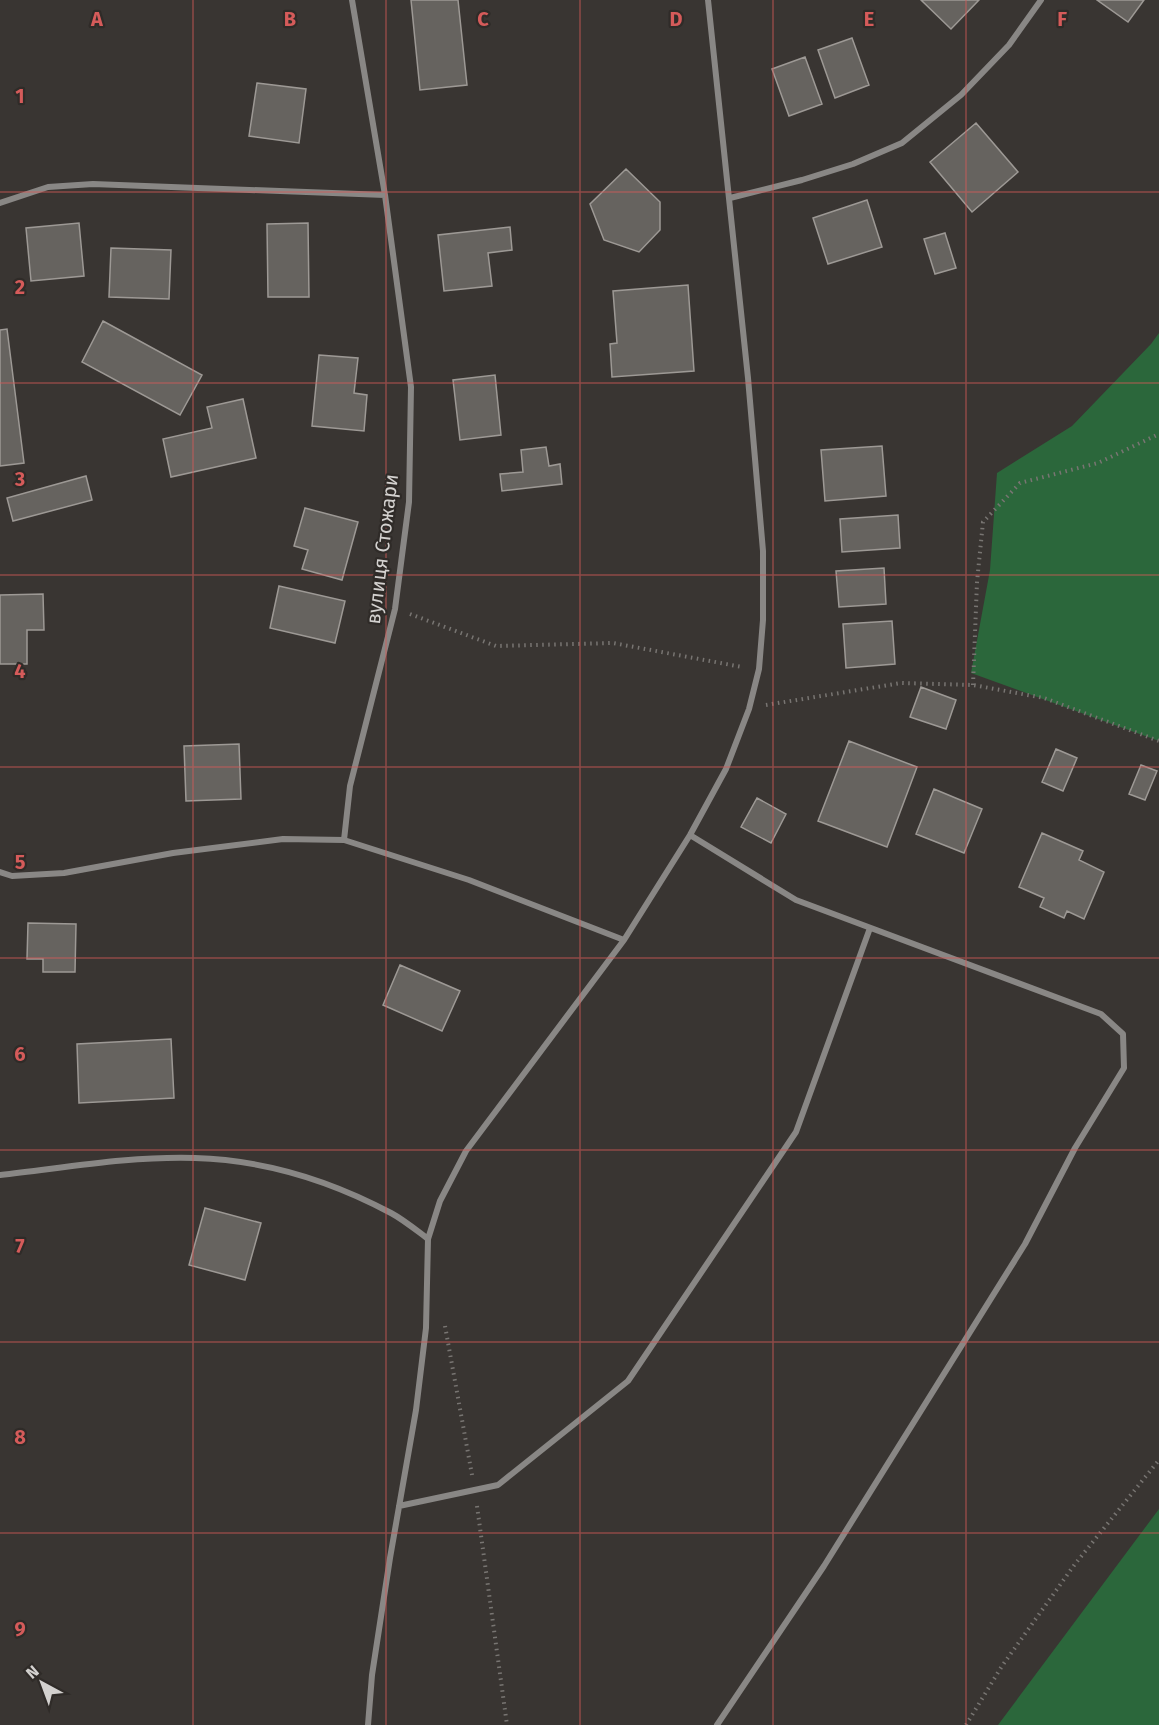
<svg xmlns="http://www.w3.org/2000/svg" width="1159" height="1725" viewBox="0 0 1159 1725" font-family="'Fira Sans',sans-serif">
	<style>
		.green { fill: #2b673b }
		.building { fill: #66635f; stroke: #9d9995; stroke-width: 1.5 }
		.lines { fill: none; stroke-linecap: round; stroke-linejoin: round }
		.path { stroke: #787572; stroke-width: 4; stroke-dasharray: 1.5 4.5; stroke-linecap: butt }
		.street { stroke: #898785; stroke-width: 6 }
		.grid { fill: none; stroke: #d55b5a; stroke-width: 1.5; stroke-opacity: 0.55 }
		.labels { text-anchor: middle; dominant-baseline: central; stroke-width: 4.5; stroke-linejoin: round; paint-order: stroke }
		.street-label { font-size: 20px; fill: #d3d1cf; stroke: #2f2b28 }
		.grid-label { font-size: 20px; text-anchor: middle; font-weight: bold; fill: #d55b5a; stroke: #2f2b28; stroke-width: 4.5; stroke-linejoin: round; paint-order: stroke }
	</style>
	<rect width="100%" height="100%" fill="#393532"/>
	<path class="green" d="M1159 333V741L971 673 990 570 997 473 1072 426 1151 344Z
		M1159 1509V1725H998Z"/>
	<path class="building" d="M411 0H458L467 85 420 90Z
		M921 0H979L951 29Z
		M1097 0H1144L1128 22Z
		M852 38 869 85 835 98 818 50Z
		M805 57 822 104 789 116 772 69Z
		M257 83 306 89 299 143 249 136Z
		M976 123 1018 172 972 212 930 162Z
		M626 169 660 202V230L639 252 604 240 590 204Z
		M867 200 882 247 828 264 813 218Z
		M79 223 84 276 31 281 26 228Z
		M308 223 309 297H268L267 224Z
		M510 227 512 250 488 253 492 286 444 291 438 235Z
		M945 233 956 268 935 274 924 239Z
		M111 248 171 250 169 299 109 297Z
		M688 285 694 371 612 377 610 344 617 343 613 291Z
		M103 321 202 375 180 415 82 362Z
		M7 329 24 463 0 466V330Z
		M319 355 358 358 354 393 367 395 364 431 312 426Z
		M495 375 501 435 460 440 453 380Z
		M243 399 256 458 171 477 163 439 212 428 207 407Z
		M882 446 886 496 825 501 821 450Z
		M546 447 549 466 560 464 562 484 502 491 500 474 523 472 521 450Z
		M86 476 92 500 13 521 7 498Z
		M305 508 358 522 342 580 302 569 308 550 294 546Z
		M898 515 900 548 842 552 840 519Z
		M884 568 886 604 839 607 836 571Z
		M279 586 345 601 335 643 270 628Z
		M43 594 44 630H27V664H0V595Z
		M892 621 895 664 846 668 843 624Z
		M921 687 956 700 946 729 910 717Z
		M849 741 917 767 887 847 818 821Z
		M239 744 241 799 186 801 184 746Z
		M1056 749 1077 758 1063 791 1042 782Z
		M1141 765 1157 771 1145 800 1129 794Z
		M934 789 982 809 964 853 916 834Z
		M757 798 786 814 771 843 741 827Z
		M1042 833 1083 851 1079 860 1104 872 1084 919 1067 911 1064 918 1040 907 1044 898 1019 887Z
		M28 923 76 924 75 972H43V959H27Z
		M400 965 460 991 442 1031 383 1005Z
		M171 1039 174 1098 79 1103 77 1044Z
		M205 1208 261 1223 245 1280 189 1265Z"/>
	<g class="lines">
		<path class="path" d="M410 614 496 646 613 643 742 667
			M973 685 977 582 983 522 1020 483 1098 463 1159 434
			M766 705 901 683 973 685 1044 698 1159 741
			M445 1326 472 1475
			M477 1506 507 1725
			M966 1725 1002 1666 1075 1564 1159 1460"/>
		<path class="street" d="M352 0 385 195 411 387 409 502 395 609 350 786 344 840 469 880 624 940
			M730 198 802 180 853 164 902 143 961 95 1009 45 1041 0
			M0 203 48 187 93 184 385 195
			M690 835 796 900 1101 1014 1123 1034 1124 1068 1075 1148 1025 1244 824 1566 717 1725
			M0 872 12 876 64 873 173 853 283 839 344 840
			M0 1175C64 1168 130 1156 195 1158 263 1160 331 1181 391 1213 404 1220 416 1230 428 1239
			M399 1506 498 1485 628 1381 796 1132 870 928
			M368 1725 372 1675 390 1558 416 1410 426 1328 428 1239 440 1201 466 1151 624 940 690 835 726 769 749 709 759 669 763 620V551L748 378 708 0"/>
	</g>
	<path class="grid" d="M193 0V1725M386 0V1725M580 0V1725M773 0V1725M966 0V1725M0 192H1159M0 383H1159M0 575H1159M0 767H1159M0 958H1159M0 1150H1159M0 1342H1159M0 1533H1159"/>
	<g class="labels">
		<g class="street-label">
			<text transform="translate(382 549) rotate(-83)">вулиця Стожари</text>
		</g>
	</g>
	<g class="grid-label">
		<text x="97" y="26">A</text>
		<text x="290" y="26">B</text>
		<text x="483" y="26">C</text>
		<text x="676" y="26">D</text>
		<text x="869" y="26">E</text>
		<text x="1062" y="26">F</text>
		<text x="20" y="103">1</text>
		<text x="20" y="294">2</text>
		<text x="20" y="486">3</text>
		<text x="20" y="678">4</text>
		<text x="20" y="869">5</text>
		<text x="20" y="1061">6</text>
		<text x="20" y="1253">7</text>
		<text x="20" y="1444">8</text>
		<text x="20" y="1636">9</text>
	</g>
	<g transform="translate(42 1683) rotate(319)" stroke="#2f2b28" stroke-width="4.5" paint-order="stroke">
	<path d="M0-4.5L10 22L0 15L-10 22Z" fill="#d3d1cf"/>
	<text y="-9" font-size="16" font-weight="bold" text-anchor="middle" fill="#d3d1cf">N</text>
	</g>
</svg>
